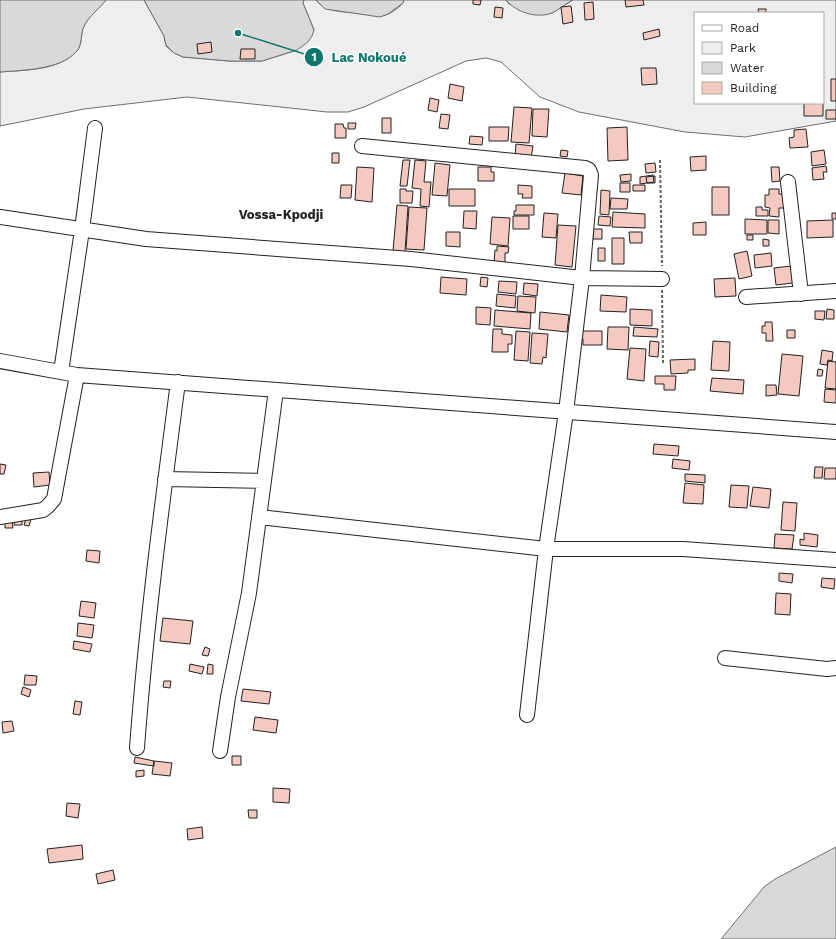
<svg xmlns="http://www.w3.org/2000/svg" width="836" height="939" viewBox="0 0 836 939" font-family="'Work Sans',sans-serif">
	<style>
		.green { fill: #eee; stroke: #6f6f6f; fill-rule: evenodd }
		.water { fill: #d9d9d9; stroke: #6f6f6f }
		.building { fill: #f3c9c0; stroke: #222 }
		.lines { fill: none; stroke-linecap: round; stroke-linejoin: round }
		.minor-casing { stroke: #222; stroke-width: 16 }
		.path { stroke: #646464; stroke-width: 2; stroke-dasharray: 3 2; stroke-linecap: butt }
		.minor { stroke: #fff; stroke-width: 14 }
		.labels { text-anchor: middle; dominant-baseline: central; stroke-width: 3; stroke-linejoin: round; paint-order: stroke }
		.neighbourhood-label { font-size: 13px; font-weight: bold; fill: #222; stroke: #fff }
		.leader { fill: none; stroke: #0f766e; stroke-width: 1.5 }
		.callout-dot { fill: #0f766e; stroke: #fff; stroke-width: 1.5 }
		.mark-label { font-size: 12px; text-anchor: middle; font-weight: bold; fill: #fff }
		.callout-label { font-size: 13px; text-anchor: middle; font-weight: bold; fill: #0f766e; stroke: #fff; stroke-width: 3; stroke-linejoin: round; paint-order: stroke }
	</style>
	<rect width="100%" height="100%" fill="#fff"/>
	<path class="green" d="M106 0H144L164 36 166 46 174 53 183 57 229 61H262L297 50 314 30 303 3 304 0H316C326 14 348 11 363 14 368 14 377 17 382 16 389 15 402 7 404 0H506L509 4 552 13 573 0H836V121L745 137 685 132 579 112 540 97 501 62 486 58 466 61 364 107 348 112H327L187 97 84 109 0 126V72C24 70 58 71 76 52 83 45 80 34 84 26 89 16 99 8 106 0ZM695 13H823V103H695Z"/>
	<path class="water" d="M0 0H106C100 8 89 16 84 26 80 34 83 45 76 52 59 70 24 70 0 72Z
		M144 0H304L303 3 314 30 312 36 308 42 297 50 262 61H229L183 57 174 53 166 45 164 36Z
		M316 0H404L403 3 388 14 380 17 325 9Z
		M506 0H573C566 3 559 10 552 13 536 19 516 12 506 0Z
		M836 847V939H721L764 887 775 879Z"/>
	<path class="building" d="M473 0H481L480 5 473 4Z
		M625 0H643L644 5 626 7Z
		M593 2 594 19 585 20 584 3Z
		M571 6 573 22 563 24 561 7Z
		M495 7 503 8 502 18 494 17Z
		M758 9H766V13H759Z
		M659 29 660 36 644 40 643 33Z
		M211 42 212 52 198 54 197 44Z
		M241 49H255V59H240Z
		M641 68H656L657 84 642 85Z
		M831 79H836V101H831Z
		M450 84 464 87 462 101 448 98Z
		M430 98 439 100 437 112 428 110Z
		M804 103H823V116H804Z
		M514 107 532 108 529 143 511 142Z
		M533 109H549L547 137 532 136Z
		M826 110H836V119H826Z
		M441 114 450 115 448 129 439 128Z
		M382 118H391V133H382Z
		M348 123H356L355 129H348Z
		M335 124H343L344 128H346V138H335Z
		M489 127H509L508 141H489Z
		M627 127 628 160 608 161 607 128Z
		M806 129 808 147 790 148 789 138 794 137V130Z
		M470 136 483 137 482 145 469 144Z
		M516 144 533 146 531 158 515 156Z
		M561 150 568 151 567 157 560 156Z
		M824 150 826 164 812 166 811 152Z
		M332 153H339V163H332Z
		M706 156V170L691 171 690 157Z
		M403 160H410L407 186H400Z
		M415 160 426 161 424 182H431L429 207 420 206 421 189 412 188Z
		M435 163 450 165 447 196 432 195Z
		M655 163 656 172 646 173 645 164Z
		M826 166 827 172H823L824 179 813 180 812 168Z
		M357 167 374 168 372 202 355 200Z
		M478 167H491V172H494V181H478Z
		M771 167H779L780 181 772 182Z
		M565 173 583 176 581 195 562 193Z
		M631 174V181L621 182 620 175Z
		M653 175 654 182 640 184V177Z
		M655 176V183H647L646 177Z
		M620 183H630V192H620Z
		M341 185H352L351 198H340Z
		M518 185 532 186V198H522L523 194H518Z
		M633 185H645V191H633Z
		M712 187H729V215H712Z
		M400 189H406V191H413L412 203H400Z
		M449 189H475V206H449Z
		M769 189H779V194H784V208H779V217L769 216 770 208 765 207V195H769Z
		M601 190 610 191 609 215 600 214Z
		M611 198 628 199 627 209H610Z
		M397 205 408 206 405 252 393 251Z
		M516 205H534V215H514V211H516Z
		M409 207 427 208 424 250 406 249Z
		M756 207H762V210H768V216H756Z
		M464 211H477L476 229 463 228Z
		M613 212 645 214V228L612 227Z
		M544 213 558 214 556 238 542 237Z
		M832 213H836V219H832Z
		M513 216H529V229H513Z
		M599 216 611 217 610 226 598 225Z
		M492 217 510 218 508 246 490 244Z
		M745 219 767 220V234H745Z
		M768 220H779V234L768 233Z
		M833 220V237L807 238V221Z
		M706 222V235H693V223Z
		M558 225 576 226 572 267 555 265Z
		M593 229H602V239H593Z
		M446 232H460V247L446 246Z
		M629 232H642V243H630Z
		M747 235H753V240H747Z
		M612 238H624V264H612Z
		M763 239 769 240V246H763Z
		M497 246 509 247 508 253H505V264L494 263 495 250 497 251Z
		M598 248H605V261H598Z
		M747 251 752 276 739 279 734 254Z
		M771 253 772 266 755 268 754 255Z
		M791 266 793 283 776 285 774 268Z
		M441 277 467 279 466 295 440 293Z
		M481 277 488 278 487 287 480 286Z
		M735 278 736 296 715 297 714 279Z
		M499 281 517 282 516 294 498 292Z
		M524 283 538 284 537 296 523 294Z
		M497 294 516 296 515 308 496 306Z
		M601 295 627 297 626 312 600 311Z
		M518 296 536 297 535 313 517 311Z
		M476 307 491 308 490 325 476 324Z
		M630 309 652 310V326L630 325Z
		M827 309 834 310V319H826Z
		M495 310 531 313 530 329 494 326Z
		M815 311H825L824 320 815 319Z
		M540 312 569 315 567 332 539 329Z
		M765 322H772L773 341H766V333H762V326H765Z
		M608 327H629L628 350 607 349Z
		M634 327 658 329 657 337 633 336Z
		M493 329H502V334L512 335V344H508V352H492Z
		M787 330H795V338H787Z
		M516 331 530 332 528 361 514 360Z
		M581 331H602V345H583V339H580Z
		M532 333 548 334 546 358 543 357 542 364 530 363Z
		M650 341 659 342 658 357 649 356Z
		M713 341 730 342 729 371 711 370Z
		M630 348 646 349 644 381 627 379Z
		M822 350 833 352 832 361 828 360 827 365 820 364Z
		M782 354 803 356 799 396 778 394Z
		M695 359V370H688V373L671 374 670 360Z
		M828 361 836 362V389L825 388Z
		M818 369 823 370 822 376H817Z
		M655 376H676L675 390H664V384H655Z
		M712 378 744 380 743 394 710 391Z
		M766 385H776L777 395 766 396Z
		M825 389 836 390V403L824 402Z
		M654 444 679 446 678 456 653 454Z
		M673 459 690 461 689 470 672 468Z
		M0 464 6 465 4 474H0Z
		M815 467H823L822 478H814Z
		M825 468H836V479H824Z
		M49 472 50 485 34 487 33 473Z
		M685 474 705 475V483L685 481Z
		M685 483 704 485 703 504 683 503Z
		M731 485 749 486 747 508 729 507Z
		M753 487 771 489 769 508 750 506Z
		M783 502 797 503 795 531 781 530Z
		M15 518H22V525H14Z
		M26 518 31 519 29 526 24 525Z
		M12 519 13 528H5V520Z
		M804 533 818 535 817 547 800 545V539L804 540Z
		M775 534 794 535 792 549 774 548Z
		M87 550 100 551 99 563 86 561Z
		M779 573 793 574 792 583 779 581Z
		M822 578 835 579 834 589 821 587Z
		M776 593 791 594 790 615 775 614Z
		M81 601 96 603 94 618 79 616Z
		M163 618 193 621 190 644 160 641Z
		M78 623 94 625 92 638 77 636Z
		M74 641 92 644 90 652 73 649Z
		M205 647 210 649 208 656 202 655Z
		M190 664 204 667 202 674 189 671Z
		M208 664 213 665V674H207Z
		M25 675 37 676 36 685H24Z
		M164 681H171L170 688 163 687Z
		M23 687 31 690 29 697 21 694Z
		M243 689 271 692 269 704 241 701Z
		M75 701 82 702 80 715 73 714Z
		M255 717 278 720 276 733 253 730Z
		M12 721 14 731 3 733 2 722Z
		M232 756H241V765H232Z
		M135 757 154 761V766L134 763Z
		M154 761 172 763 170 776 152 774Z
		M144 770V776L136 777V771Z
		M273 788 290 789 289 803 273 802Z
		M67 803 80 804 78 818 66 816Z
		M248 810H257V818H249Z
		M202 827 203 838 188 840 187 829Z
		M82 845 83 859 49 863 47 849Z
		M113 870 115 880 98 884 96 874Z"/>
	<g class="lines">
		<g class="minor-casing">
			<path id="minor" d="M362 146 585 168 589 170 591 175 582 278 566 412 546 549 527 715
				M788 182 801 294
				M0 217 146 239 411 259 582 278 662 279
				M746 297 836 291
				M0 361 77 375 836 432
				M61 372 82 230 95 128
				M165 479 263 481
				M0 517 43 510 48 506 54 499 77 375
				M259 517 546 549H683L836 560
				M725 658 827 669 836 668
				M137 748C146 626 162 504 178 382
				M220 751 228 697 249 593 276 390"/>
		</g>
		<path class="path" d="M660 160 662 266
			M662 290 663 363"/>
		<use href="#minor" class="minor"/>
	</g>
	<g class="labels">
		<g class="neighbourhood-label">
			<text x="281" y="214">Vossa-Kpodji</text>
		</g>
	</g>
	<path class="leader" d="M238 33L314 57"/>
	<g class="callout-dot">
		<circle cx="238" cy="33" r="4"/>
		<circle cx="314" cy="57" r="10"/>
	</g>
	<g class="mark-label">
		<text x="314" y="61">1</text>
	</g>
	<g class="callout-label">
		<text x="369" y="62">Lac Nokoué</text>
	</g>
	<rect x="694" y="12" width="130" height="92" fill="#ffffff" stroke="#a7a7a7"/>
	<rect x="702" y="25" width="20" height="6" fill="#ffffff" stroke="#a7a7a7"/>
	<text x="730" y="32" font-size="12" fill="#222222">Road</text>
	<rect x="702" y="42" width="20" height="12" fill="#eeeeee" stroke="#a7a7a7"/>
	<text x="730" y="52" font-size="12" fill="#222222">Park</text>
	<rect x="702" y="62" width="20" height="12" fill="#d9d9d9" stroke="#a7a7a7"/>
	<text x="730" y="72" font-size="12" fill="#222222">Water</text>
	<rect x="702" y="82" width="20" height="12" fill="#f3c9c0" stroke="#a7a7a7"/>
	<text x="730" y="92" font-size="12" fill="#222222">Building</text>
</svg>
